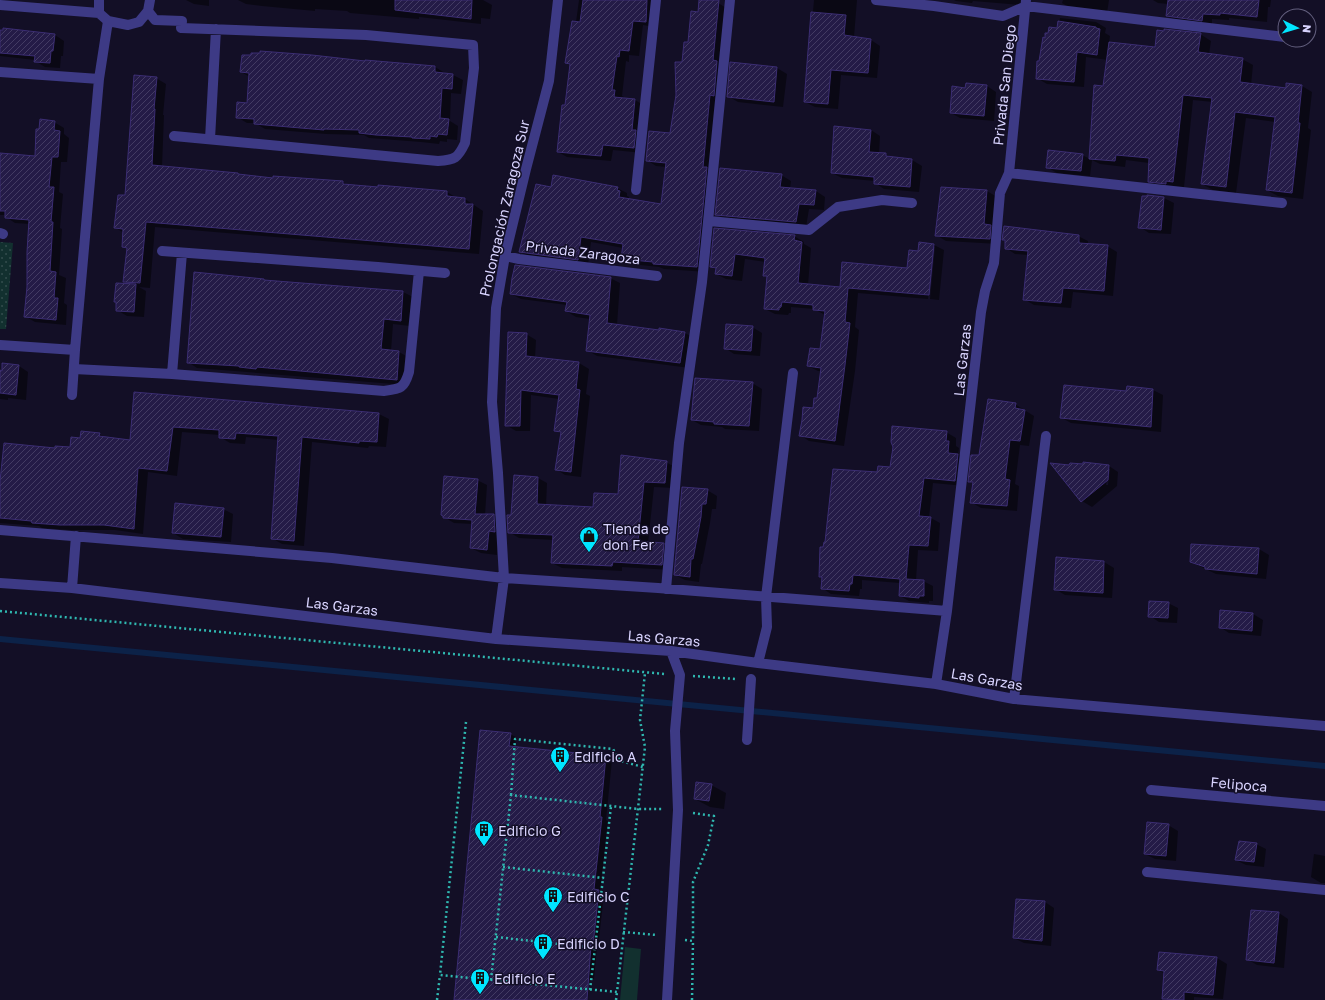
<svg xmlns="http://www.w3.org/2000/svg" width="1325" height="1000" viewBox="0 0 1325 1000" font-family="'Golos Text',sans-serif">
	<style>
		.grass { fill: url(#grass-dots) }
		.park { fill: #12302f }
		.shadow { fill: #0007; fill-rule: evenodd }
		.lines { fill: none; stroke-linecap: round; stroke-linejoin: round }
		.stream { stroke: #0c2248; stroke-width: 6 }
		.building { fill: url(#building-hatch); stroke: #3b2d73 }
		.path { stroke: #2fb8b0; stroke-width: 2.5; stroke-dasharray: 2 3; stroke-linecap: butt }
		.minor { stroke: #3d3a85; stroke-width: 10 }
		.labels { text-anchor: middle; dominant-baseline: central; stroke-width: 3; stroke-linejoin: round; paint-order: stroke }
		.street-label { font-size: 14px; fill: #d9d4ff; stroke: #130f26 }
		.poi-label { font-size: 14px; fill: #d9d4ff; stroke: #130f26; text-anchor: start }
	</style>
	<defs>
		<pattern id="grass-dots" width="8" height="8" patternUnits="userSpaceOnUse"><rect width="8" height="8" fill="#12302f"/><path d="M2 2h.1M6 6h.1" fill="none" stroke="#344d4e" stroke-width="1.8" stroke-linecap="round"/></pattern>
		<pattern id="building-hatch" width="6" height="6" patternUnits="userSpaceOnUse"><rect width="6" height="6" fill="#241b47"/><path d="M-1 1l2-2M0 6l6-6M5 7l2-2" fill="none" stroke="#433b63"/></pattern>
	</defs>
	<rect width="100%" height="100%" fill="#130f26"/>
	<path class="grass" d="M0 242 13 243 6 329H0Z"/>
	<path class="park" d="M625 947 641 949 637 1000H620Z"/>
	<path class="shadow" d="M186 0H209V6L194 4Z
		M238 0H483L492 5 490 19 481 18V24L419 17V19L350 13 347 11 315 9V11L262 6 246 4Z
		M579 0H652L655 27 643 25 639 56 629 55V62L626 61 622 96 624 97V99L635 100 645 106 643 153 613 150 611 161 567 157 558 152 566 106 571 66 566 63 576 22Z
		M814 0H857L854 37 871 40 880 46 877 78 841 75 838 109 815 107 805 102Z
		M954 0H1022V5L973 1 972 3 956 1Z
		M1063 0H1109L1107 13 1072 9 1062 3Z
		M1153 0H1271L1270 7H1268L1267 22 1229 18V20L1212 19V25L1176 21 1167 16 1168 4 1158 3Z
		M718 3 728 9 707 272 664 269 659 267 631 264 622 259 623 248 591 242 588 265 530 257 520 252 552 188H617L627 193V196L629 197V200L662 205 667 167 656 166 647 160 671 135 683 63 699 13Z
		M1060 18 1096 22 1106 28 1105 33 1110 36 1109 43 1156 48 1200 34 1211 41 1209 54 1242 59 1253 65 1251 85 1287 89 1302 86 1312 92 1308 128 1311 130 1303 199 1278 196 1267 190 1275 122 1246 118 1236 193 1213 190 1202 184 1213 102 1193 100 1184 187H1160L1149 181V163L1126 160 1125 167 1100 164 1092 160 1090 176 1057 173 1047 167 1082 155 1090 159 1104 87 1108 60 1086 57 1084 87 1047 84 1037 78 1045 39 1058 30Z
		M0 29 55 35 64 41 63 56H61L60 68 45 67 35 61V60L0 56Z
		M344 61 435 67 445 73V74L453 75 463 80 461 94 451 93 450 121 458 126 457 140 447 139V142L440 141 439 144 421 142 369 138 364 135 326 134 265 129 255 123H247L237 117 248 104 250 77 241 72Z
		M731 63 777 68 787 74 783 107 738 102 728 96Z
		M156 78 166 84 163 115H164L162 167 237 174 241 175 274 180 343 182 348 185 447 192 457 198 465 199 483 211 479 254 155 227 150 288 139 287 146 291 144 317 127 316 117 310V302L115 301 130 285 124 282 128 250 123 247 124 233 116 228 126 196Z
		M987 86 996 92 994 121 960 118 951 113 966 89Z
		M54 122 64 128V134L69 138 67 162H61L59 192 63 194 60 228 62 229 59 275 66 278 64 303 67 305 66 325 35 322 25 316 28 287 30 224 15 223 6 217V215H0V154L36 157Z
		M871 130 880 136 879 154H886L892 158 912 160 922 166 919 192 884 189 875 183V181L842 178 832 173Z
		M781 175 791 181 790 189 816 191 825 197 824 210 809 209 806 227 726 220 716 214Z
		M941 188 987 191 997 197 999 244 946 241 936 235Z
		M1148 196 1164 198 1174 203 1171 234 1149 233 1140 227Z
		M715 229 794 236 804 242V244L811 248 808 285 841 288 908 269 919 252 920 243 934 245 944 250 939 300 930 299 935 247H933L928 299 858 293 855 327 859 330 855 371 844 446 809 441 800 435 818 400 821 371H818L808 366 821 350 825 315 814 309 791 307V313H789L788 315 775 314 765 309 768 277 765 276 766 262 745 259 742 281 726 279 716 274V270L711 267Z
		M1078 236 1088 241V245L1107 246 1117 252 1113 296 1073 292 1071 308 1034 305 1024 299 1028 255 1015 254 1006 248V241L1004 240Z
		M610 278 620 283 617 325 685 333 694 338 690 368 597 356 587 350 590 319 576 317 566 311 567 305 521 299 511 294Z
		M403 292 413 297 410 326 393 324 391 351 399 352 408 357 406 385 197 368 188 362Z
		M752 327 762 333 760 356 734 354 725 348Z
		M526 334 536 340 535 358 579 363 589 369 586 394 590 396 581 477 565 475 556 469 561 434 555 430 559 399 531 395 530 431H516L506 425Z
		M19 366 28 372 26 400 8 398V400L0 399V371L2 372Z
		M752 383 762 389 759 431 725 429 722 427 701 425 692 420Z
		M1127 387 1153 390 1163 395 1161 432 1071 423 1062 418 1127 392Z
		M135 393 379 414 389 419 386 447 369 446 368 448 312 442 304 546 282 544 272 538 279 440 246 437 245 444 230 443 220 437V435L182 432 177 476 148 472 143 534 115 530H71L42 528 39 526 0 523V481L56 449 71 448 81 439 99 434 107 438 131 441Z
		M1015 404 1034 416 1029 446 1020 445 1015 484 1019 486 1017 511 981 508 971 502 974 484 969 481 980 456Z
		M946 432 956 438V446L959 448 958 454 968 460 965 486 933 483 929 517 940 523 938 551 918 550 916 580 923 581 933 586V601H929V603L909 601 900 596V583L862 580V589H860L859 596 831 594 822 588 823 578 820 576 824 549 878 473 891 468Z
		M666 462 676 468 674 488 654 487 648 543 663 544 673 550 671 570 622 567V571L562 568 552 563 554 540 519 538 509 532 512 516 538 478 547 483 546 506 594 509 619 495Z
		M1052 464 1070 467 1084 465 1109 466 1118 472 1117 486 1092 507 1082 501ZM1108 469H1110L1108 485H1106Z
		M477 480 487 485 485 515H494L503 521 498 536 497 555 481 553 471 548 473 524 454 523 444 517Z
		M683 488 707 490 717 496 716 509H712L710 523 702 564H701L699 582 685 580 675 575Z
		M223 509 233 514 231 542 183 539 173 533Z
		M1259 549 1269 555 1266 579 1216 574 1191 562Z
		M1057 558 1104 562 1114 568 1112 598 1065 595 1055 589Z
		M1168 603 1178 608 1177 623 1159 622 1150 616Z
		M1221 611 1253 614 1263 620 1261 636 1229 633 1220 627Z
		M510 734 516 737 515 748 606 757 612 760 606 820 608 821 600 891 604 894 598 948 597 947 594 979H589L588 1000H455Z
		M711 785 726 793 724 809 710 807 695 799Z
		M1168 825 1178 831 1176 861 1155 859 1145 854Z
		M1256 844 1266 849 1264 867 1246 865 1236 860Z
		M1314 854 1325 856V883H1321L1311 877Z
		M1045 902 1054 908 1051 946 1024 943 1014 938Z
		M1279 913 1288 919 1284 968 1257 965 1247 959Z
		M1217 958 1227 964 1223 999 1194 997V1000H1166L1163 999 1165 974 1158 970Z"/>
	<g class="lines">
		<path class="stream" d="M0 639 1325 766"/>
	</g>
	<path class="building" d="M395 0H472L471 19 395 10Z
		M583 0H647L646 22 633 21 629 51 620 50 619 57 617 56 612 90H615L614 97 635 99 632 130H636L634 148 603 145 601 156 557 152 562 105H565L570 64 565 63 572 21 580 22Z
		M699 0H719L713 60 717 61 714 96 710 95 703 167H707L697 267 653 264V262L621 259 623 244 581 237 578 260 519 252 536 184 551 187 553 175 618 187 617 190 620 191 619 197 661 204 666 163 646 161 649 131 670 133 676 95 675 62H682L684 42H688L691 11 698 12Z
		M1168 0H1259L1257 17 1220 13V15L1203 14 1202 21 1166 16Z
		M811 12 846 15 844 35 871 39 868 73 831 70 828 104 804 102Z
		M1058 21 1096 27V28L1100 29 1097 55 1077 52 1074 82 1036 79 1037 61H1039L1043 37 1045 38V33H1048L1049 27 1057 28Z
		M3 28 55 34 53 51H51L50 63 34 62 35 56 0 53V30H3Z
		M1164 29 1201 33 1198 52 1243 58 1240 82 1286 88V83L1302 85 1298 123H1300L1292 193 1266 190 1275 117 1235 112 1226 187 1201 184 1212 98 1183 95 1173 182 1166 181V184L1148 182 1149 158 1116 155 1115 161 1089 159 1094 85 1103 86 1109 42 1155 47 1157 30 1164 31Z
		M260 51 312 55 365 61V60L435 66V72L453 74 452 89 442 88 440 118 449 119 447 135 438 134 437 137 430 136V139L412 138V137L376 135 359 133V130L324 129V130L254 124V119L236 118 237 102 247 103 249 73 240 72 242 55H251V53H260Z
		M730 62 777 67 774 102 727 97Z
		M134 75 157 77 154 109H155L152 165 238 173V174L273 178V176L343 181V184L378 187V185L447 191V196L465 198V204H473L469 249 146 222 140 283 123 282 127 248 122 247 123 229 114 228 118 195H125Z
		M966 83 987 85 984 116 950 113 952 86 965 88Z
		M40 119 55 121 54 130 60 131 58 157H52L49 187H54L51 222H53L50 271 56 272 54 298H58L56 320 24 317 27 287V252L29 220 5 218V211H0V153L35 156 36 129H39Z
		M834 126 871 130 869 152 886 153V156L912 159 910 187 874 184V177L831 173Z
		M1048 150 1083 154 1081 171 1046 168Z
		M720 168 782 174 780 187 816 190 814 205 799 204 796 222 715 215Z
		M941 187 987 190 984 224 991 225 990 239 935 236Z
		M1147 195 1164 197 1161 230 1138 228 1142 196H1147Z
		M1004 226 1079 235V243L1108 245 1104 291 1063 288 1061 303 1023 300 1028 251 1005 249V240H1002Z
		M714 228 795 235 794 240 802 242 798 283 840 287 842 262 907 268 909 250 918 251 919 242 934 244 929 295 848 288 845 322 850 323 845 365 835 441 799 436 802 420 803 407 813 408 814 398H817L821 368 807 366 810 348 820 349 825 311 813 310V305L782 302 781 307 779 308V310L764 309 767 276H763L765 258 735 254 732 276 715 274 716 268 710 267Z
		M515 265 611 277 607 323 659 330V328L685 332 680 363 586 351 590 315 565 311 567 302 510 294 512 278Z
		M194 272 264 279V280L403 291 401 321 384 319 381 349 399 351 397 380 257 367 256 369 239 367V366L187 363Z
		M116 283 136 284 134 312 116 311V302H114Z
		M726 324 753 326 751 351 724 349Z
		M508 332 527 333 526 356 579 362 576 389 580 390 571 472 555 470 561 432 554 431 559 395 521 390 520 426H505Z
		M2 363 19 365 16 395 0 393V370L2 371Z
		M695 378 753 382 749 426 714 424V422L691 420Z
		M1064 385 1126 391 1127 386 1153 389 1151 427 1060 418Z
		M134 392 379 413 377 442 359 441V443L302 437 294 541 271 539 278 436 236 433 235 439 219 438V430L173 427 167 471 138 468 134 529 104 525H60L32 523 31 521 0 518V481L4 443 55 448V446L70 447 71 437 80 438 81 431 100 433 99 436 130 440Z
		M988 399 1016 403 1015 408 1025 410 1020 441 1010 440 1005 479 1010 480 1007 506 970 503 973 482H968L971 455H979Z
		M892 426 947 431 946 441H949L948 453 958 454 955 481 924 478 919 516 931 517 928 546 909 545 906 579 924 580V596H919V598L899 596 900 579 853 575 852 584H850L849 591 821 589 822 577H819L820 547H823L824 542H825L833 469 877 472 878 466 890 467 893 447 891 442Z
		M621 455 667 461 665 483 644 482 638 541 664 543 662 565 613 562 612 566 551 563 553 535 508 533 507 515H511L514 475 538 477 537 504 593 507 594 493 618 494Z
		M1083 462 1109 465 1108 480 1081 502 1050 463 1069 465 1070 463 1083 464Z
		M444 476 478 479 475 514H494L495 532 489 531 487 550 470 548 472 520 443 518V516L441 515Z
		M682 487 708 489 706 504H702L701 517 693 559H691L690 577 674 575Z
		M175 503 224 508 221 537 172 533Z
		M1191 544 1259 548 1257 574 1205 569V567L1190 562Z
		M1056 557 1104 561 1103 593 1054 590Z
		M1149 601 1169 602 1168 618 1148 617Z
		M1220 610 1253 613 1252 631 1219 628Z
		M480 730 511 733 509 746 606 756 600 817H602L594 889 599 890 593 945H591L587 1000H454Z
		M696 782 712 784 709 801 694 799Z
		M1147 822 1169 824 1166 856 1144 854Z
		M1239 841 1257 843 1254 862 1235 860Z
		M1016 899 1045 901 1042 941 1013 938Z
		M1251 910 1279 912 1274 963 1246 960Z
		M1159 952 1217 957 1213 995 1184 992V1000L1162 999 1164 971 1157 970Z"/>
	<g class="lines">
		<path class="path" d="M0 611 664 674
			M693 676 736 679
			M466 722 440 975 617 992 645 747 640 720 645 673
			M511 795 515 739 613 749 620 761 643 767
			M693 813 714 816 708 845 693 882V941
			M503 867 603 878 611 806
			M623 932 657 935
			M496 937 595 948 603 878
			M685 940 693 941 692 1000
			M491 980 511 795 638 809H664
			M590 990 595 948
			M437 1000 440 975
			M616 1000 617 992"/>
		<path class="minor" d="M99 0V13L108 21 128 25 139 22 148 11 150 0
			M876 0 934 6 1003 16 1026 6 1285 37
			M0 5 99 13
			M148 11 155 20 182 21 181 28 366 35 473 45 474 68 465 143C458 158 455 160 438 161L174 136
			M0 72 99 79
			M210 139 216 29
			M1009 173 1282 203
			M636 190 656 0
			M709 221 809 230 838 207 882 200 912 203
			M0 233 3 234
			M162 251 378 267 445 273
			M505 256 519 259 657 276
			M0 345 75 350
			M74 369 172 374 384 391C400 389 404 389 409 372L419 271
			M172 374 182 253
			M72 395 75 350 99 79 108 21
			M0 530 332 558 504 578 658 588 947 611
			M0 583 72 588 496 639 671 651 758 663 936 684 1014 699 1325 726
			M72 588 76 536
			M666 589 679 443 702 282 730 0
			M496 639 504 578 498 473 492 402 496 308 505 256 526 169 549 81 558 0
			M758 663 767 627 766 597 793 373
			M936 684 947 611 981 312 985 291 994 263 1000 193 1009 173 1026 0
			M1014 699 1046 436
			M747 740 751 679
			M1151 790 1325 806
			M1147 872 1325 890
			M667 1000 678 810 675 731 680 675 671 651"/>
	</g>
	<defs>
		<g id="shop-pin" transform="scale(1)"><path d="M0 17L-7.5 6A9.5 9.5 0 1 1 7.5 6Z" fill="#00e5ff" stroke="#130f26"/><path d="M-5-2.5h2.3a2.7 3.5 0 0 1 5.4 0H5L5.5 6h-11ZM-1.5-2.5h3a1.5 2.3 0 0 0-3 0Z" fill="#111"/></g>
		<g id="building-pin" transform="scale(1)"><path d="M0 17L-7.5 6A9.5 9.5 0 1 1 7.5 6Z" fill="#00e5ff" stroke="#130f26"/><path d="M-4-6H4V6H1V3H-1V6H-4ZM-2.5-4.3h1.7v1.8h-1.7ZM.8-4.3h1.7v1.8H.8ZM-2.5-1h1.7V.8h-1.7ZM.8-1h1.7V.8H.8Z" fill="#111"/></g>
	</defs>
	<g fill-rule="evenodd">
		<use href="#shop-pin" x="589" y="536"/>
		<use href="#building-pin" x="560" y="756"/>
		<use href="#building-pin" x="484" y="830"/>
		<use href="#building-pin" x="553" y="896"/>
		<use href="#building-pin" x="543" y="943"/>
		<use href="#building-pin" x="480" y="978"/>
	</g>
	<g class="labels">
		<g class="street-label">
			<text transform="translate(1004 85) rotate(-84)">Privada San Diego</text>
			<text transform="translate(504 208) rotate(-77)">Prolongación Zaragoza Sur</text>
			<text transform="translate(583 252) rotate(7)">Privada Zaragoza</text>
			<text transform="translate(962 360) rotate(-84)">Las Garzas</text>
			<text transform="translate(342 606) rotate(7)">Las Garzas</text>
			<text transform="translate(664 638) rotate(5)">Las Garzas</text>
			<text transform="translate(987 679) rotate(10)">Las Garzas</text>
			<text transform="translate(1239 784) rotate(5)">Felipoca</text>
		</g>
		<g class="poi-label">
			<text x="603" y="528">Tienda de<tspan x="603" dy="16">don Fer</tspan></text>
			<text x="574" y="756">Edificio A</text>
			<text x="498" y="830">Edificio G</text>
			<text x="567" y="896">Edificio C</text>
			<text x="557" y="943">Edificio D</text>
			<text x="494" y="978">Edificio E</text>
		</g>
	</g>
	<g transform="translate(1297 28) rotate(95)"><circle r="19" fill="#130f26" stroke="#625e7d"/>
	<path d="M0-3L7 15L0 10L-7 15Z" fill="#00e5ff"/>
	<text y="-6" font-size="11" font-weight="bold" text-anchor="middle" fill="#d9d4ff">N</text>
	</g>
</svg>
